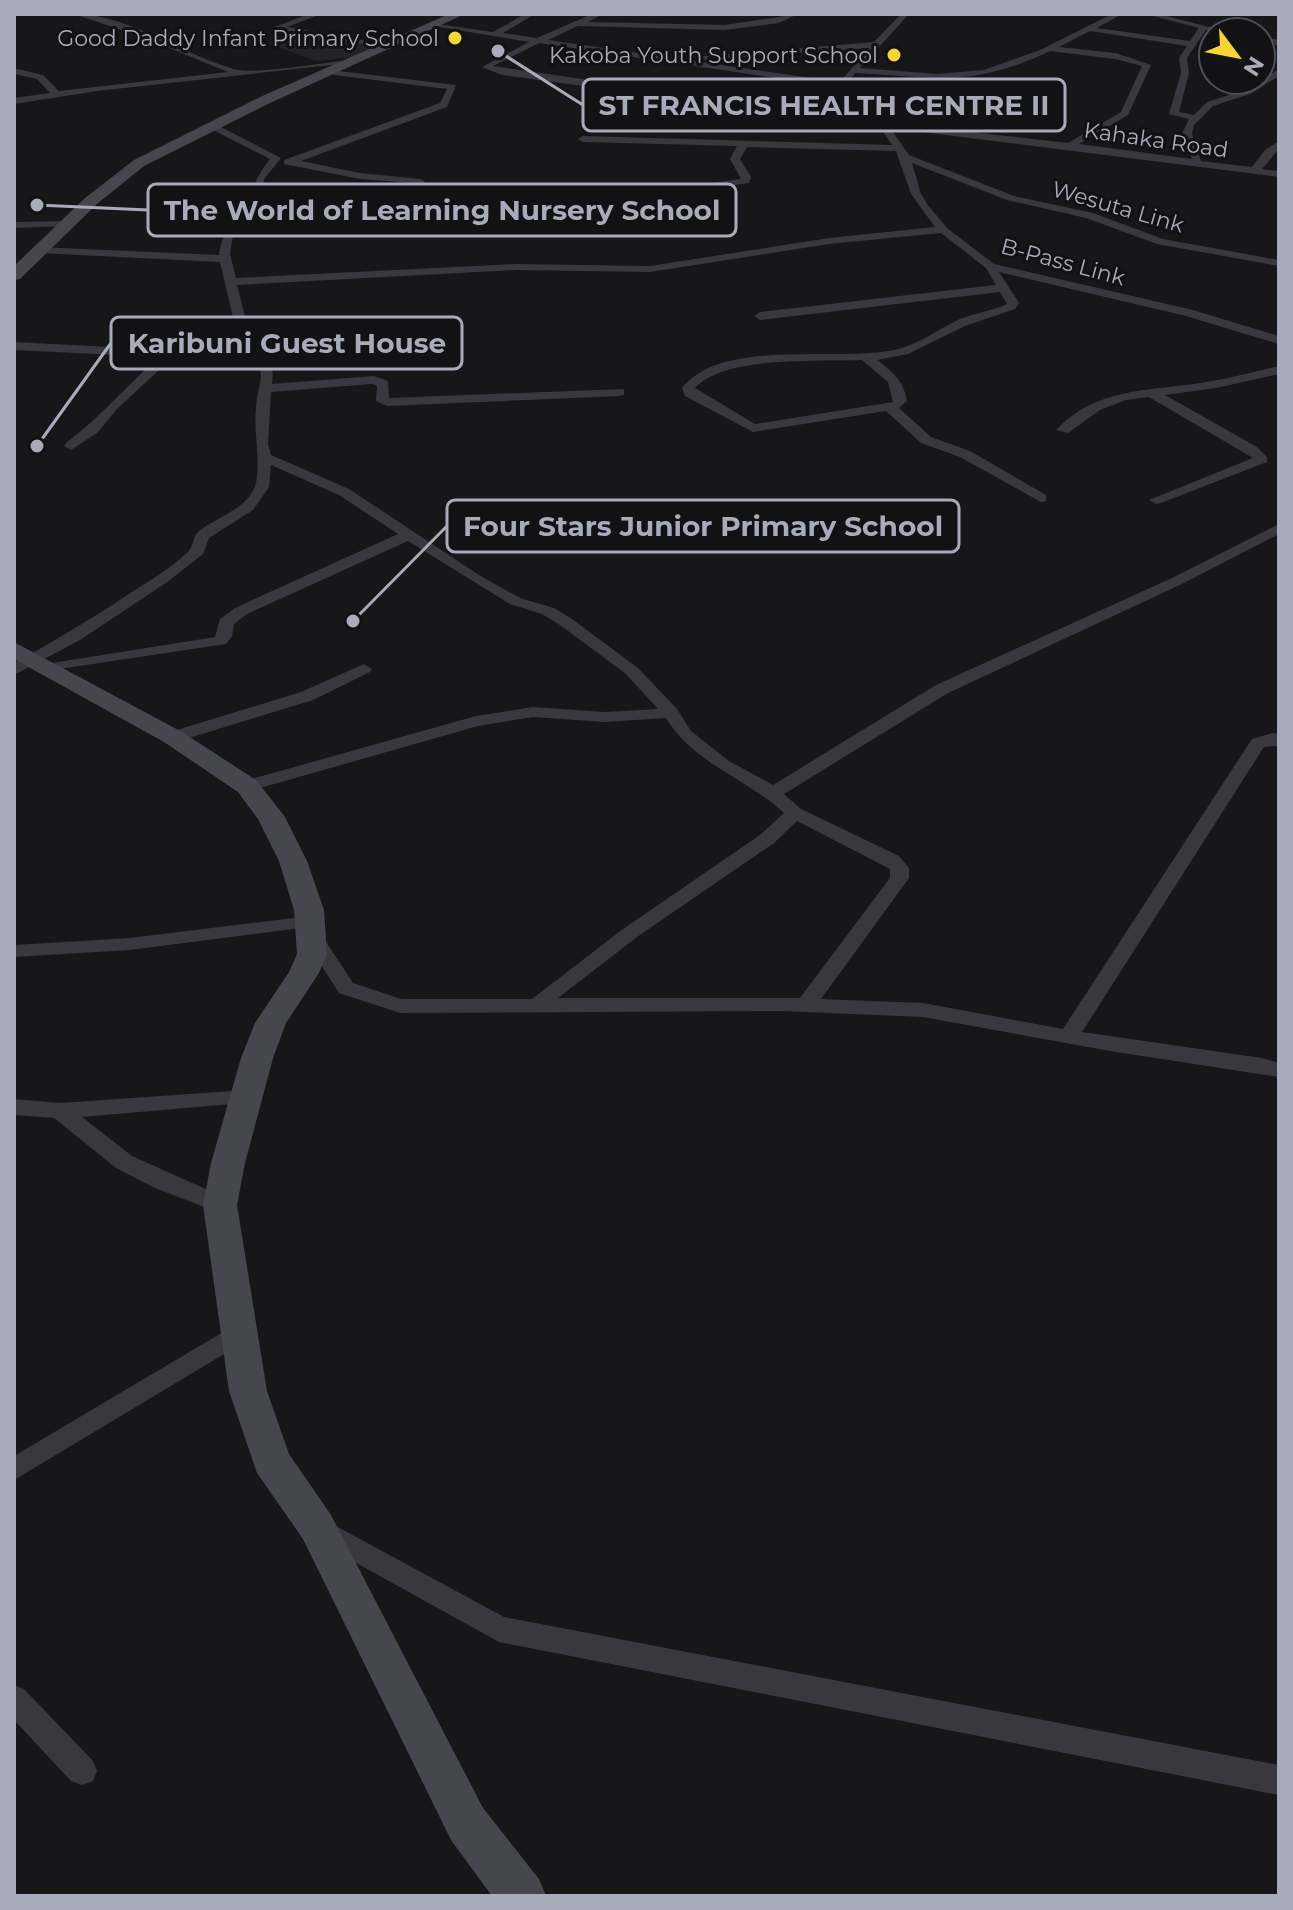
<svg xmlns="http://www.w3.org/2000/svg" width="1293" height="1910" viewBox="0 0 1293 1910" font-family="Montserrat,sans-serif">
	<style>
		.built { fill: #232326 }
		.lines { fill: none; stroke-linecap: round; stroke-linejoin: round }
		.street { fill: #38383e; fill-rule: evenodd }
		.secondary { fill: #46464e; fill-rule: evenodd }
		.poi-dot { fill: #f8d530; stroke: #121214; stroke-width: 3 }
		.labels { text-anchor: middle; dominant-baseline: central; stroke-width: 6; stroke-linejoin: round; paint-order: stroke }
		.far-poi-label { font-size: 22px; fill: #a8abb9; stroke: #121214; text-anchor: end }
		.far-street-label { font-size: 22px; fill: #a8abb9; stroke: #121214 }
		.leader { fill: none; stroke: #a8abb9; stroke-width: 3 }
		.callout-dot { fill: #a8abb9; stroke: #121214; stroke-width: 3 }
		.callout { fill: #121214; stroke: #a8abb9; stroke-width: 3 }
		.callout-label { font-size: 28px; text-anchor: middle; font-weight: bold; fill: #a8abb9 }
	</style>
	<rect width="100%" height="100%" fill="#171719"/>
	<path class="built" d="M318 33 390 44 357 57 316 61 267 43Z"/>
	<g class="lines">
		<path class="street" d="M74 14C130 14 185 57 238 70 255 74 332 62 355 59L359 62 97 91 14 104V98L50 93 37 79 14 74V68L43 75 59 91 228 72 145 38Z
			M309 14H321L287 27 395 46 391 49 272 28Z
			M525 14H535L503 33 537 38 592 14H603L588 22 725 25 798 14 779 23 725 30 578 26 548 40 840 82 869 48 699 60 695 57 874 42 901 14H909L860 68 937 74 984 70 1040 50 1112 14H1122L1097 28 1190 41 1199 28 1145 14H1159L1228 32 1206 30 1187 58 1189 73 1179 112 1194 115 1207 102 1244 90 1279 69V76L1250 94 1213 106 1194 125 1192 134 1201 161 1252 167 1265 150 1279 141V149L1262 169 1279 171V177L890 128 909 155 1014 196 1093 213 1163 239 1279 260V266L1157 244 1086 218 1007 200 912 163 921 194 928 205 947 228 994 264 1193 310 1279 336V344L1186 316 999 272 1019 303 1015 309 965 326 908 354 877 360C892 371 904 381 907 401L899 408 931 437 970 451 1046 495V501L1041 502 960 457 921 443 886 411 753 432 685 396 682 388C722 338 835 362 894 350 918 345 938 329 960 319 975 313 992 311 1007 304L1000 292 760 320 754 316 760 312 996 285 986 268 941 233 829 244 650 272 516 270 237 285 252 344C269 357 275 363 272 384L374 376 388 381 389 398 624 389V395L619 396 387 406 376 401 377 386 372 384 271 392 268 444 271 455 349 489 479 575 520 598 554 608 572 619 638 668 677 709 691 731 729 761 773 785 936 685 1172 578 1279 524V534L1182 584 948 693 784 794 801 809 899 856 909 868V878L821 999 923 1003 1063 1029 1252 739 1273 733 1279 734V746L1264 747 1082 1032 1262 1058 1279 1063V1077L1110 1051 923 1017 783 1011 400 1013 339 993 302 935 305 931H319L353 983 401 999H532L623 929 760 835 784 813C746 778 694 764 666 718L605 722 533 717 478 726 253 790H241L238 786 241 782 476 716 533 707 605 712 658 709 626 674 560 625 542 614 510 604 408 541 247 614 234 624 232 636 226 644 46 671 44 668 52 663 215 637 220 619 235 608 398 534 339 495 271 465 269 487 253 510 209 538 203 554 166 583 80 640 14 675V663C53 642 91 619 129 594 149 581 171 568 188 552 194 546 192 537 199 531 217 517 247 509 255 486 262 466 253 432 256 408 258 378 271 370 243 350L173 357 117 409 97 433 71 450 64 446 66 443C98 419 128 385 158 357L14 350V342L169 350 239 343 220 262 38 253 32 250 38 247 219 255C221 234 232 227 242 210 254 191 254 178 270 159L209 128V124H215L281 158 265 178 253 210 233 235 230 254 236 278 516 264 650 266 829 238 935 227 911 194 896 151 747 147 740 159 751 177 749 183 680 193 675 190 676 188 741 179 730 159 737 146 583 142 578 139 583 136 892 145 880 127 502 75 482 67 529 42 433 26 437 24 493 32ZM1090 31 1187 46 1179 58 1181 73 1169 114 1189 119 1182 134 1192 159 1079 144 1128 115 1151 65 1116 53 1059 47ZM539 43 837 87 829 102 841 111 863 120 493 66ZM1050 51 1115 59 1142 66 1121 112 1068 143 885 122 847 107 837 99 855 73C936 77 973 88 1050 51ZM862 360 888 382 893 402 755 424 695 388C726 355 818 362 862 360ZM797 821 890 869V878L800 998H558L637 937 774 843Z
			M1261 36 1279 40V46L1261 42Z
			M331 70 456 85 447 107 301 161 360 173 420 179 425 182 424 184 360 179 284 164V160L440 103 447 89 334 75Z
			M67 221 72 224 71 226 14 228V222Z
			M1279 366V374L1216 388 1165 395 1257 447 1267 457V462L1161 503 1156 504 1149 500 1253 458 1149 397 1126 400 1100 410 1068 433 1056 430C1095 388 1149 391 1200 383 1226 379 1253 372 1279 366Z
			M364 664 372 669 370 672 313 700 179 741 173 742 164 737 167 733 301 692Z
			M310 916 320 922 317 926 130 950 14 957V945L130 938Z
			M247 1090 255 1092 258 1097 255 1102 82 1117 132 1156 228 1199 232 1205 228 1211 220 1213 155 1188 116 1168 54 1118 14 1115V1099L60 1103Z
			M240 1322 249 1325 252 1332 249 1339 14 1480V1456Z
			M323 1519 504 1617 1279 1765V1795L499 1642 313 1539 309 1531 313 1523Z
			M14 1685 24 1689 93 1761 97 1771 93 1781 82 1785 71 1781 14 1720Z"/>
		<path class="secondary" d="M449 14H465L270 103 144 166 97 204 20 279 14 280V266L85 198 134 160 260 97Z
			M14 642 182 732 256 780 285 817 307 861 324 910 327 954 319 973 286 1023 273 1058 245 1163 237 1205 267 1391 289 1454 331 1515 483 1808 539 1879 546 1896H492L451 1840 303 1539 257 1473 229 1391 203 1205 211 1163 241 1058 255 1023 289 972 297 954 294 910 279 861 258 819 238 792 164 742 14 659Z"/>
	</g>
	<g class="poi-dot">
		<circle cx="455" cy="38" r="8"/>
		<circle cx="894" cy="55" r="8"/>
	</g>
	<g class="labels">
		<g class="far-poi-label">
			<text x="439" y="38">Good Daddy Infant Primary School</text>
			<text x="878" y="55">Kakoba Youth Support School</text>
		</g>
		<g class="far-street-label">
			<text transform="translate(1156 140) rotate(8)">Kahaka Road</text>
			<text transform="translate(1118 207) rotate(16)">Wesuta Link</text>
			<text transform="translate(1063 262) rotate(15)">B-Pass Link</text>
		</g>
	</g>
	<path class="leader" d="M498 51L583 105M37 205L148 210M37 446L111 343M353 621L447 526"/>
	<g class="callout-dot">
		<circle cx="498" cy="51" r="8"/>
		<circle cx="37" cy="205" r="8"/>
		<circle cx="37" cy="446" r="8"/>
		<circle cx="353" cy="621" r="8"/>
	</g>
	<g class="callout">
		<rect x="583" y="79" width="482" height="52" rx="8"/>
		<rect x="148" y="184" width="588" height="52" rx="8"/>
		<rect x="111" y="317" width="351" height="52" rx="8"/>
		<rect x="447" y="500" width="512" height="52" rx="8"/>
	</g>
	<g class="callout-label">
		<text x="824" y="115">ST FRANCIS HEALTH CENTRE II</text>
		<text x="442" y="220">The World of Learning Nursery School</text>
		<text x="287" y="353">Karibuni Guest House</text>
		<text x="703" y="536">Four Stars Junior Primary School</text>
	</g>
	<rect width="1293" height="1910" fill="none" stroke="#a8abb9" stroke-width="32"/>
	<g transform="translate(1237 56) rotate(122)"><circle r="38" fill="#121214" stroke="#4e4f56" stroke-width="2"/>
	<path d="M0-6L14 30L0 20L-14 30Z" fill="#f8d530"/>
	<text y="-12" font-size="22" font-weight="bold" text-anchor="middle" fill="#a8abb9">N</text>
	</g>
</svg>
